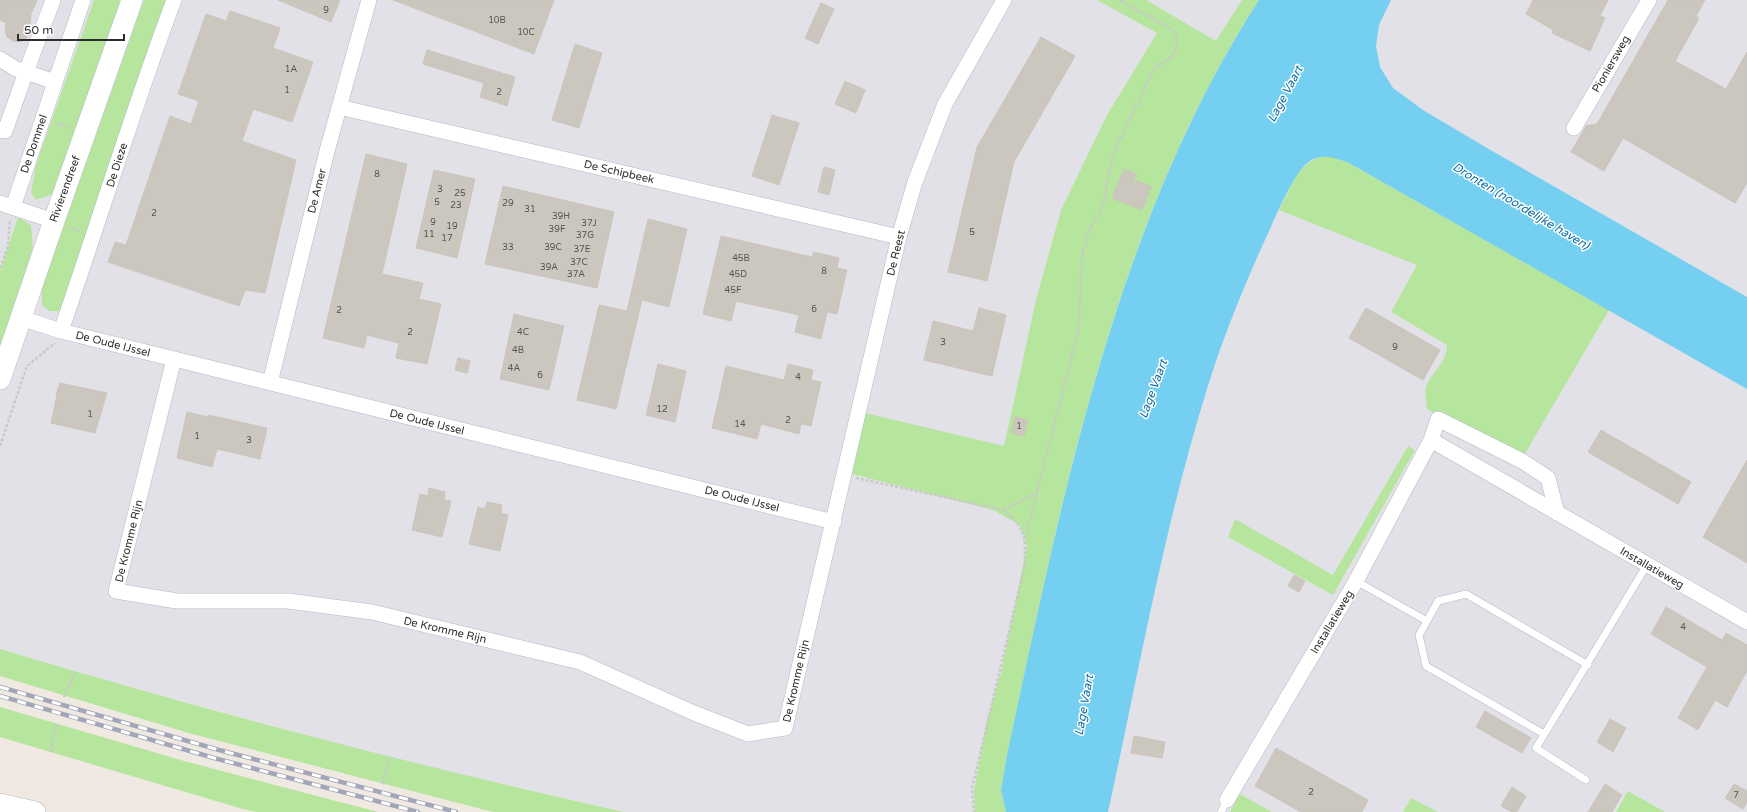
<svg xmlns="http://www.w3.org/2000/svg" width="1747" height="812" viewBox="0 0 1747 812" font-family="'Varela Round',sans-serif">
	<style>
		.industrial { fill: #e3e1e8 }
		.green { fill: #b6e59e }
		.water { fill: #75cff0 }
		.building { fill: #cbc7bf; stroke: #cbc5ba }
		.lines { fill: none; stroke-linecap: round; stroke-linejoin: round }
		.lane-casing { stroke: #b4b7c1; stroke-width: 8 }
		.street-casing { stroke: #b4b7c1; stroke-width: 16 }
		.secondary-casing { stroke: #b4b7c1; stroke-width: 22 }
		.path { stroke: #c9c9c9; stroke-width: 2.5; stroke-dasharray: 3 2; stroke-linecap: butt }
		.lane { stroke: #fff; stroke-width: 7 }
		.street { stroke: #fff; stroke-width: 15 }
		.secondary { stroke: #fff; stroke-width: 21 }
		.rail-casing { stroke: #a3a6b8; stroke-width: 4.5 }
		.rail { stroke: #fff; stroke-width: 3; stroke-dasharray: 9; stroke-linecap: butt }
		.labels { text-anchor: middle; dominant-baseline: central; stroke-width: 3; stroke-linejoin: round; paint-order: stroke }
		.number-label { font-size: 9px; fill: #555452 }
		.street-label { font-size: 11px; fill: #2e2e2e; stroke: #fff }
		.water-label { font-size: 12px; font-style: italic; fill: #0d6fa3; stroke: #fff }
	</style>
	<rect width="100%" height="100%" fill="#efe9e1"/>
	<path class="industrial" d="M0 0H1747V812H624L391 758 75 672 0 649Z"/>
	<path class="green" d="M94 0H123L54 194 36 200 31 193 36 165Z
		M144 0H171L68 296 59 311H49L42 305V287Z
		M1097 0H1146L1216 41 1242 0H1259C1114 224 1062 499 1007 755L1001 790 1006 812H975L974 791 987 720 1001 673 1027 546 1020 525 993 510 852 474 865 413 1004 446 1036 300 1061 210 1107 115 1157 33Z
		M1320 157H1332L1349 163 1609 310 1520 462 1427 409C1427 403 1424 392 1426 387 1432 372 1447 362 1447 345L1391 312 1417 265 1279 210C1290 189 1297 165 1320 157Z
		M18 217 31 225 33 247 0 347V271Z
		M1408 446 1415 450 1333 595 1228 537 1235 519 1333 575Z
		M0 649C206 711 414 765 624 812H493L192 734 0 676Z
		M0 707 184 761 378 812H257L243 809 0 737Z
		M1628 791 1665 812H1616Z
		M1240 794 1272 812H1230Z
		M1411 798 1438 812H1403Z"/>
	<path class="water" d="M1259 0H1391L1379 25 1376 46 1380 67 1393 88 1423 110 1487 148 1747 297V389L1349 163C1336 158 1323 153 1310 161 1296 169 1277 213 1270 229 1246 281 1224 334 1207 389 1164 527 1139 671 1108 812H1006L1001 790 1007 755C1062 499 1115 223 1259 0Z"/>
	<path class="building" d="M0 0H37L31 14 29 34 25 40 19 42 13 41 7 37 5 31 6 23 0 20Z
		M278 0H340L331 22Z
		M393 0H554L534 54Z
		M1533 0H1608L1600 16 1605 18 1590 51 1552 33 1553 30 1526 14Z
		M1668 0H1705L1696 16 1699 18 1675 61 1726 89 1747 52V183L1735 203 1623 138 1604 171 1571 152 1586 126 1597 124Z
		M821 3 834 9 818 44 805 38Z
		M230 11 280 28 273 48 313 62 292 122 253 109 242 141 296 160 265 293 245 290 239 306 108 262 115 242 126 245 170 116 191 124 199 101 178 94 206 14 226 21Z
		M1041 37 1075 56 1014 162 987 281 948 272 977 147Z
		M575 44 602 53 579 128 552 120Z
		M427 50 515 77 507 106 480 97 484 83 423 64Z
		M845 81 865 90 856 113 835 104Z
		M772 115 799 123 779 185 752 176Z
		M366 154 407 164 382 274 423 283 419 299 441 304 427 364 396 358 399 343 367 335 364 348 323 338Z
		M824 167 835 170 829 195 818 192Z
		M1124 169 1136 174 1133 179 1151 187 1142 210 1112 198Z
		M434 170 475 179 457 258 416 248Z
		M503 186 614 212 597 288 485 264Z
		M648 219 687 229 669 307 642 300 616 409 577 400 599 305 627 311Z
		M721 236 812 257 814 252 839 258 837 268 847 270 837 314 827 312 821 339 795 332 799 315 736 301 731 321 703 314Z
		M979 308 1006 315 992 376 924 360 933 321 973 331Z
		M1366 308 1440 350 1423 380 1349 338Z
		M514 314 564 326 549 390 500 379Z
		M458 358 470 361 467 373 455 370Z
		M658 364 686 371 675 422 646 415Z
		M788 364 813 370 811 380 821 382 811 426 801 424 799 434 761 424 757 439 712 428 726 366 784 380Z
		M60 383 107 393 95 433 51 423 57 395H56Z
		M187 412 208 417V415L267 428 260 459 217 449 212 467 177 458Z
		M1015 417 1028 420 1024 436 1011 433Z
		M1601 430 1691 482 1678 504 1588 452Z
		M1747 460V563L1703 537Z
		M429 488 445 492 444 500 451 501 442 537 412 530 420 494 428 496Z
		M487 502 502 505 501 513 508 515 500 551 469 544 478 507 485 509Z
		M1294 575 1305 581 1299 592 1288 586Z
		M1666 607 1722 640 1726 633 1747 645V671L1727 707 1715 700 1698 730 1678 718 1707 667 1651 634Z
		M1485 711 1531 738 1522 753 1476 727Z
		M1610 719 1626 728 1613 752 1597 742Z
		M1134 736 1165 742 1162 758 1131 753Z
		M1276 748 1368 800 1362 812H1301L1255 786Z
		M1605 784 1622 795 1612 812H1588Z
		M1734 784 1747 791V802L1743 809 1725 798Z
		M1512 787 1526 796 1517 812H1512L1501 806Z"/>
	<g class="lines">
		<g class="lane-casing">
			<path id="lane" d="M1356 581 1427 621 1438 601 1466 594 1588 665
				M1427 621 1419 635 1426 666 1544 734
				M1586 780 1536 748 1647 565
				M1221 812 1227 800"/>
		</g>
		<g class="street-casing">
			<path id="street" d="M53 0 26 72 55 82
				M0 59 16 69 26 72 5 131 0 130
				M339 107 899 237
				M1574 128 1649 0
				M0 203 54 221
				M13 207 83 0
				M21 318 61 331 834 522
				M61 331C99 221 133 109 174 0
				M174 359 116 591 177 601H288L372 612 580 662 694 713 748 734 785 728 899 237 915 182 945 104 1004 0
				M270 383 327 151 369 0
				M1431 440 1747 622
				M1227 800 1356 581 1431 440 1438 419 1522 461 1548 478 1557 513"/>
		</g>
		<g class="secondary-casing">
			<path id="secondary" d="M0 379 54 221 132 0
				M0 804 35 812"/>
		</g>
		<path class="path" d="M56 123 68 127
			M68 227 81 231
			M0 268 8 246 10 220
			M0 446 27 366 55 343
			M856 478 1004 510C1026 530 1025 535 1025 564L972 788 974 812
			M1004 510 1036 493
			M1025 539 1078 331 1083 250 1092 225 1105 201 1108 175 1118 143 1155 67 1173 56 1177 45 1176 35 1168 27 1119 0
			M64 697 75 672
			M51 752 56 724
			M382 784 391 758
			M374 812V811"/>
		<use href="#lane" class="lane"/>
		<use href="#street" class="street"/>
		<use href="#secondary" class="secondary"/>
		<g class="rail-casing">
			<path id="rail" d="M0 687 219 750 456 812
				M0 696 214 758 418 812"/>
		</g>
		<use href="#rail" class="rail"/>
	</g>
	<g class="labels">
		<g class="number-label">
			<text x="326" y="10">9</text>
			<text x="497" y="20">10B</text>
			<text x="526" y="32">10C</text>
			<text x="291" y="69">1A</text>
			<text x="287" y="90">1</text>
			<text x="499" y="92">2</text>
			<text x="377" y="174">8</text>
			<text x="440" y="189">3</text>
			<text x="460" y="193">25</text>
			<text x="437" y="202">5</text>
			<text x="508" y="203">29</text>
			<text x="456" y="205">23</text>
			<text x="530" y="209">31</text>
			<text x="154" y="213">2</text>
			<text x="561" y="216">39H</text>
			<text x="433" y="222">9</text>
			<text x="589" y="223">37J</text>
			<text x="452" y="226">19</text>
			<text x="557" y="229">39F</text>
			<text x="972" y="232">5</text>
			<text x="429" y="234">11</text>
			<text x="585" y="235">37G</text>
			<text x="447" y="238">17</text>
			<text x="508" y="247">33</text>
			<text x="553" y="247">39C</text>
			<text x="582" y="249">37E</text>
			<text x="741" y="258">45B</text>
			<text x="579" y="262">37C</text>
			<text x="549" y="267">39A</text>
			<text x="824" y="271">8</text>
			<text x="576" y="274">37A</text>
			<text x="738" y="274">45D</text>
			<text x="733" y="290">45F</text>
			<text x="814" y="309">6</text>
			<text x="339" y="310">2</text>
			<text x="410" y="332">2</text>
			<text x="523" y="332">4C</text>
			<text x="943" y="342">3</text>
			<text x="1395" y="347">9</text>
			<text x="518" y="350">4B</text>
			<text x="514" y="368">4A</text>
			<text x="540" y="375">6</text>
			<text x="798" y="377">4</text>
			<text x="662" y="409">12</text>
			<text x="90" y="414">1</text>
			<text x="788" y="420">2</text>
			<text x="740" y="424">14</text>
			<text x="1019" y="426">1</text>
			<text x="197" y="436">1</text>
			<text x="249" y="440">3</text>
			<text x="1683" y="627">4</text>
			<text x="1311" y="792">2</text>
			<text x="1736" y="795">7</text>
		</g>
		<g class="street-label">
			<text transform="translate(1611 64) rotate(-60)">Pioniersweg</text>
			<text transform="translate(34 144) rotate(-71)">De Dommel</text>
			<text transform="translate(117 165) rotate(-72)">De Dieze</text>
			<text transform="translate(619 172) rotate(13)">De Schipbeek</text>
			<text transform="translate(65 189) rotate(-70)">Rivierendreef</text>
			<text transform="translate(317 191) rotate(-76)">De Amer</text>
			<text transform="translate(896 253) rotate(-76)">De Reest</text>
			<text transform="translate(113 344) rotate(14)">De Oude IJssel</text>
			<text transform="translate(427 422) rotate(14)">De Oude IJssel</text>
			<text transform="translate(742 499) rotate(14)">De Oude IJssel</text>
			<text transform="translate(129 541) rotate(-76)">De Kromme Rijn</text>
			<text transform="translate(1652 568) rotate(30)">Installatieweg</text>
			<text transform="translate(1332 622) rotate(-59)">Installatieweg</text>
			<text transform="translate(445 630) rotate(13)">De Kromme Rijn</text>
			<text transform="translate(796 681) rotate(-77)">De Kromme Rijn</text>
		</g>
		<g class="water-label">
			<text transform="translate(1285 94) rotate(-62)">Lage Vaart</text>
			<text transform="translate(1521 206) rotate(31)">Dronten (noordelijke haven)</text>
			<text transform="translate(1153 389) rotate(-70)">Lage Vaart</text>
			<text transform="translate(1084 705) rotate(-80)">Lage Vaart</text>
		</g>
	</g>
	<path d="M18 34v6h106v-6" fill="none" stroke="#2e2e2e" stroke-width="2"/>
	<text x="24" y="34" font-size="12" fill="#2e2e2e" stroke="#ffffff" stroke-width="3" paint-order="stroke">50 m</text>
</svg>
